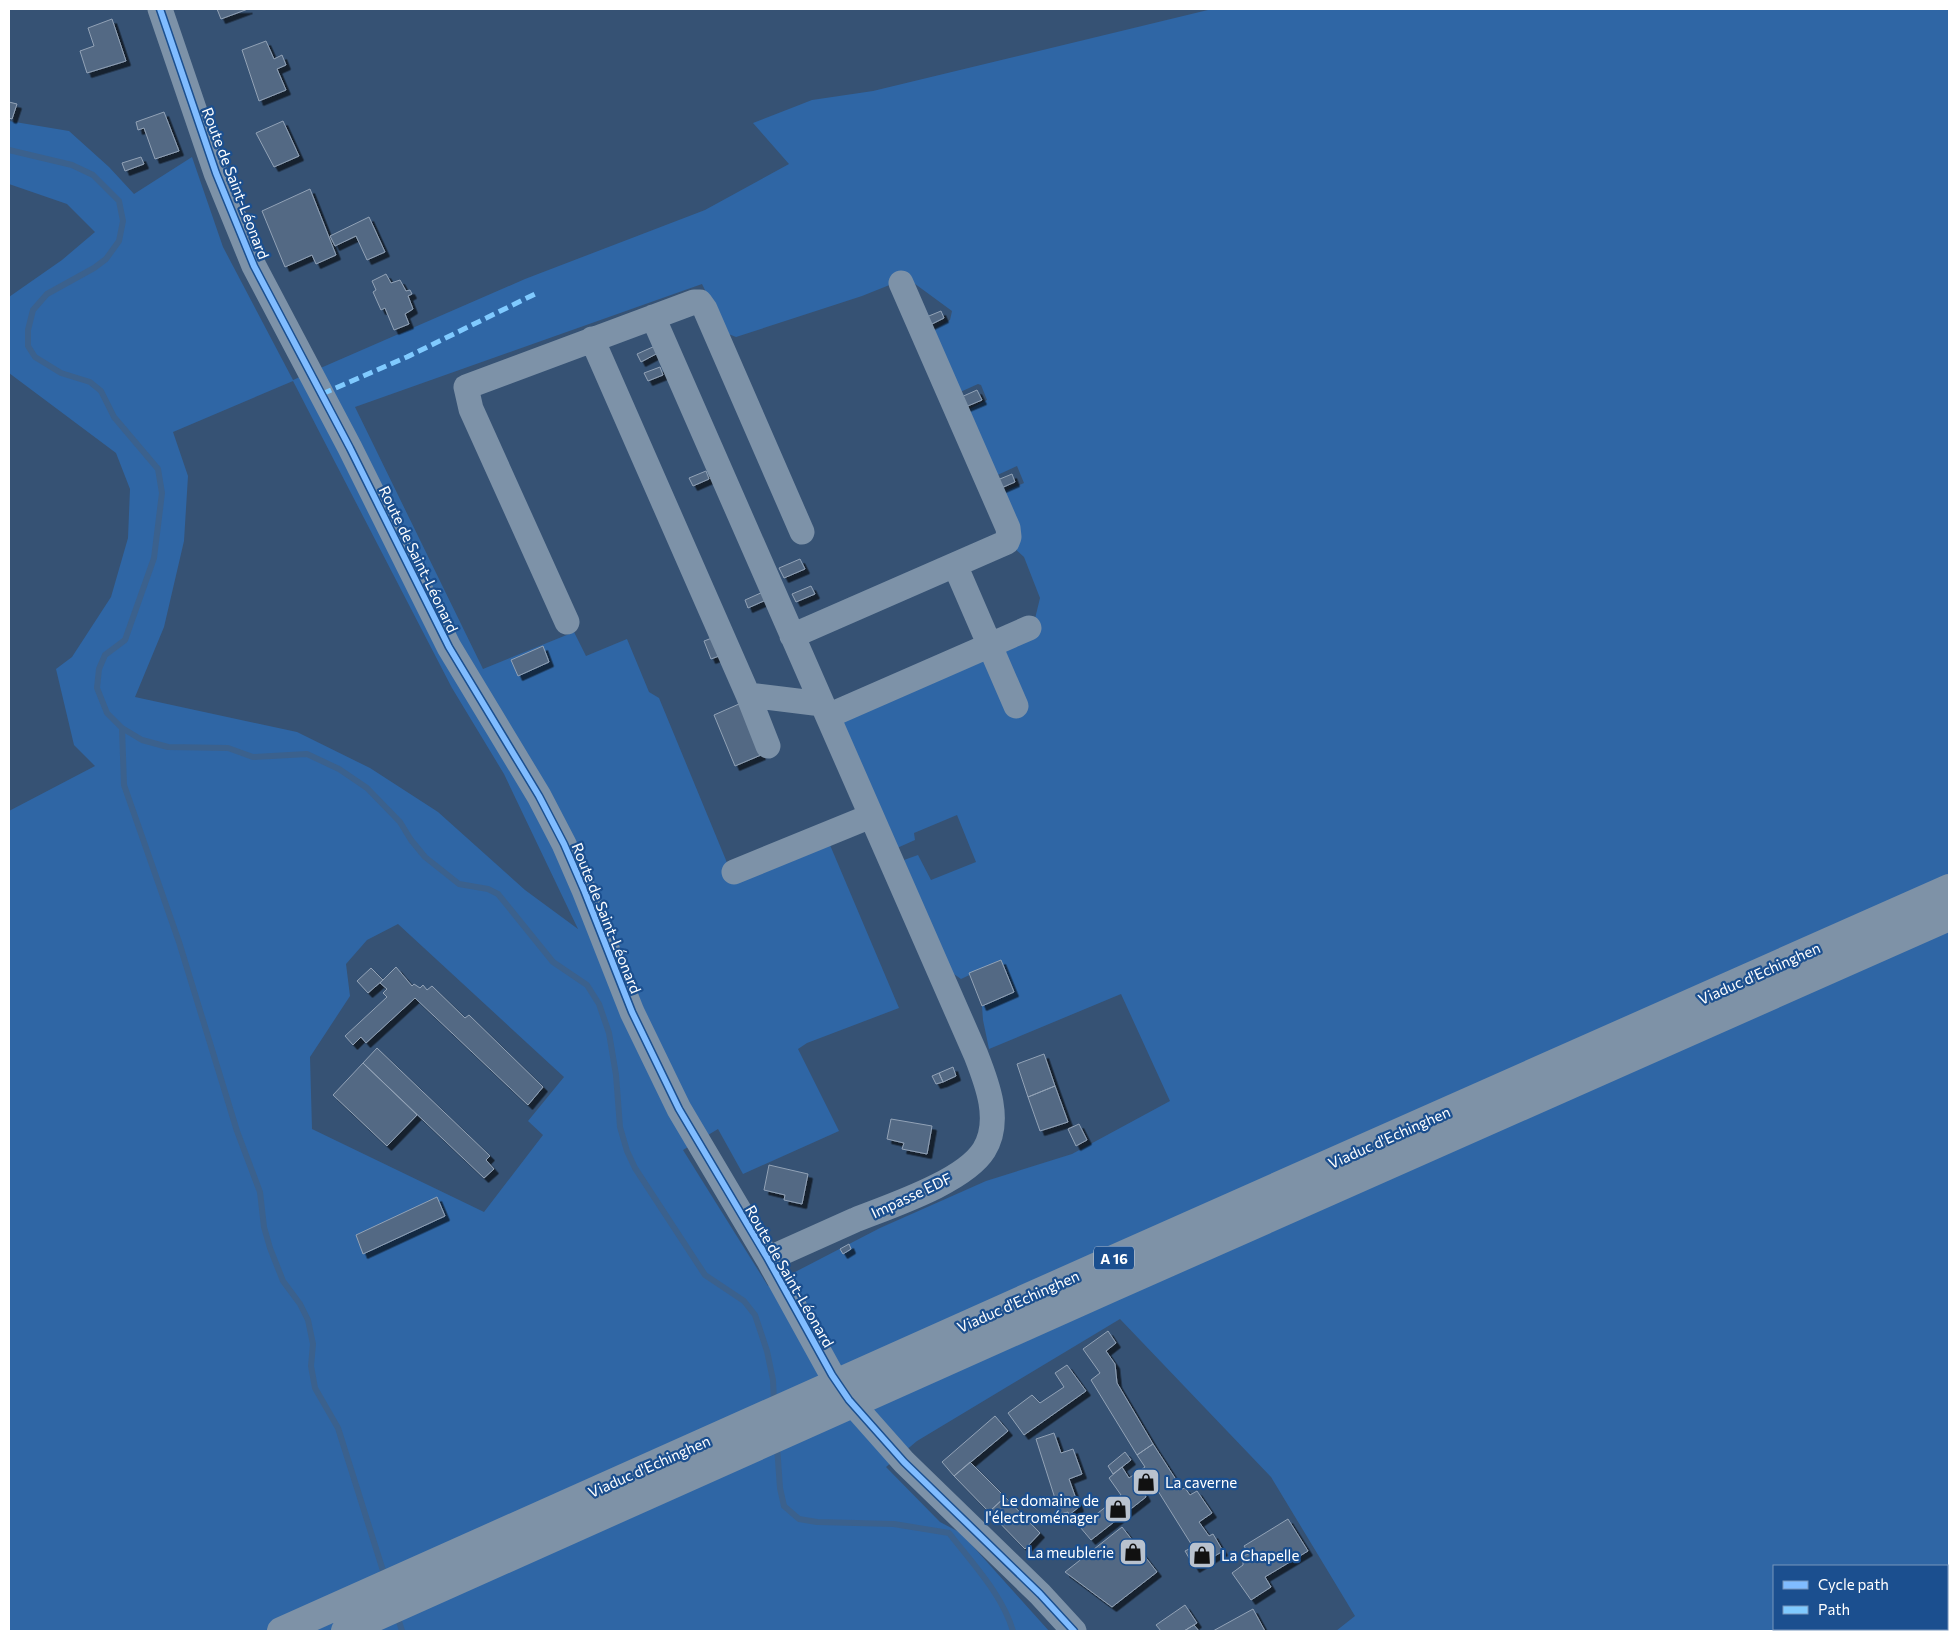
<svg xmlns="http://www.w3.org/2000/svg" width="1958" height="1640" viewBox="0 0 1958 1640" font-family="Commissioner,sans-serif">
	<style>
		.green { fill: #2f66a5; fill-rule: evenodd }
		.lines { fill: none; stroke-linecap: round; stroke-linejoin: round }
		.stream { stroke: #3b618d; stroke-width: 6 }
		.building { fill: #526984; stroke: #92a2b6; filter: url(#shadow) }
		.minor { stroke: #7d92a8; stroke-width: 25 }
		.highway-bridge { stroke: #7e92a7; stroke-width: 28 }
		.quiet { stroke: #80caff; stroke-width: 5; stroke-dasharray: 10 5; stroke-linecap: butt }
		.cycleway-casing { stroke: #1b4f8f; stroke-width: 9 }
		.cycleway { stroke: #80bcff; stroke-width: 6 }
		.labels { text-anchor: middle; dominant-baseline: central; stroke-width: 4.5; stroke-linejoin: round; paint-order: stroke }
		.shield { fill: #1b4f8f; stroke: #bbcadd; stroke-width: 1 }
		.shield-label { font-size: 14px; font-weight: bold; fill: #fff }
		.street-label { font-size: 15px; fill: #fff; stroke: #1b4f8f }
		.poi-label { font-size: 15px; fill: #fff; stroke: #1b4f8f; text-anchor: start }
	</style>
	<defs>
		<filter id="shadow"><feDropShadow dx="4.5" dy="4.5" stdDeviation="0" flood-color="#0009"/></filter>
	</defs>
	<rect width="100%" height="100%" fill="#365274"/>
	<path class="green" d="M1212 9H1949V1631H1336L1355 1616 1271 1477 1120 1319 917 1441 886 1467 940 1522 961 1533 1049 1631H9V811L95 766 74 745 56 669 72 657 111 597 128 538 130 489 116 453 9 373V297L62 260 95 232 67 204 9 184V121L69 131 109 167 134 194 192 157 223 247 293 380 525 279 705 210 789 164 753 123 812 100 873 91ZM907 278 952 311 950 320 931 331 958 393 978 384 981 385 987 400 962 413 991 478 1017 466 1024 483 998 494 1012 546 1024 557 1040 598 1032 631 842 722 897 848 915 840 914 833 957 815 976 862 931 880 918 855 904 860 951 972 961 979 1001 960 1014 992 982 1006 983 1020 989 1049 1121 994 1170 1101 1072 1154 986 1181 880 1228 768 1286 683 1150 718 1129 743 1174 839 1131 798 1049 807 1043 899 1008 827 838 728 865 659 698 649 692 627 639 586 656 574 632 483 669 355 407 702 284 726 333 736 337 862 296ZM293 381 452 688 504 774 578 929 525 890 438 812 370 768 297 732 135 697 164 627 184 541 188 476 173 432ZM398 924 564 1077 528 1121 543 1135 484 1212 312 1129 310 1057 350 996 346 964 367 940ZM1774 1566H1947V1629H1774Z"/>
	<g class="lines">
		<path class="stream" d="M9 150 72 165 93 175 119 201 123 221 119 241 106 259 94 268 47 294 33 310 28 330V346L35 357 61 373 90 382 101 391 114 417 158 469 162 493 154 558 125 640 105 655 99 669 97 688 107 713 122 728 142 740 168 747 228 748 253 757 307 754 339 769 367 788 400 822 411 840 425 857 459 884 488 889 498 894 553 962 587 985 599 1004 609 1033 616 1075 620 1127 627 1151 635 1168 705 1275 744 1301 755 1315 767 1351 773 1380 774 1403
			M122 728 124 785 179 942 237 1131 260 1192 264 1227 270 1248 283 1281 300 1304 308 1320 313 1344 311 1366 315 1388 338 1428 385 1577
			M777 1446 780 1488 784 1506 799 1519 817 1522 894 1524 949 1533C972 1563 1002 1594 1013 1631
			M397 1615 402 1631"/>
	</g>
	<path class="building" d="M217 9H248L221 19Z
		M112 19 126 61 87 73 80 51 94 46 88 28Z
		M266 41 274 59 282 55 286 65 277 69 286 90 259 101 242 50Z
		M9 102 17 104 12 119 9 118Z
		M164 112 179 151 155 159 144 128 138 130 136 122Z
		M283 121 299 156 274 167 256 133Z
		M141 157 144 164 125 171 122 163Z
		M310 189 336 255 316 264 312 255 285 267 262 211Z
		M369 217 385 252 367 260 356 236 335 246 330 236Z
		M386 274 391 283 400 280 406 291 410 290 412 294 408 296 413 309 405 314 409 324 394 330 385 308 381 310 373 292 376 290 372 281Z
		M941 311 944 318 928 326 924 318Z
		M655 346 658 353 641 362 637 354Z
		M660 367 663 375 648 381 644 373Z
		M977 390 982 400 963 408 959 398Z
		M706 471 709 479 693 486 689 478Z
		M1012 474 1015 482 999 489 995 481Z
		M800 559 805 569 784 578 779 568Z
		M811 586 815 594 796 602 792 594Z
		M763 592 766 600 748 608 745 600Z
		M712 638 719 656 711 659 704 641Z
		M543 646 549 662 518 676 511 660Z
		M739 704 761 755 735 766 714 715Z
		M1001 960 1014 992 982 1006 969 973Z
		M396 967 412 986 414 984 420 988 423 985 427 990 432 986 465 1018 469 1015 543 1087 528 1105 415 998 366 1043 361 1037 353 1045 345 1036 387 997 383 993 387 989 380 983Z
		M371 968 383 980 368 993 357 981Z
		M377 1048 490 1156 486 1160 494 1169 484 1178 363 1063Z
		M1044 1054 1055 1086 1028 1097 1017 1064Z
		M363 1063 417 1115 387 1146 333 1095Z
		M953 1067 956 1076 943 1082 939 1073Z
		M939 1073 943 1082 936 1084 932 1076Z
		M1055 1086 1068 1122 1040 1131 1028 1097Z
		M891 1119 932 1126 927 1154 902 1149 904 1143 887 1139Z
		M1079 1124 1087 1140 1076 1146 1068 1129Z
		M769 1165 808 1174 802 1204 784 1200 785 1195 764 1190Z
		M437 1197 445 1216 363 1254 356 1235Z
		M849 1244 851 1249 843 1254 840 1249Z
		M1108 1331 1116 1343 1106 1351 1115 1364 1117 1383 1153 1444 1137 1455 1091 1380 1100 1373 1083 1349Z
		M1067 1365 1086 1391 1024 1435 1008 1413 1032 1395 1040 1403 1064 1387 1055 1373Z
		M995 1416 1008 1431 954 1476 942 1462Z
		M1054 1433 1061 1453 1073 1449 1082 1474 1069 1479 1079 1507 1069 1515 1068 1512 1060 1514 1036 1439Z
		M1153 1444 1182 1489 1185 1488 1190 1495 1197 1491 1212 1513 1199 1522 1209 1536 1213 1534 1223 1551 1195 1568 1185 1551 1193 1547 1153 1483 1143 1491 1146 1497 1091 1540 1080 1527 1121 1495 1109 1478 1122 1467 1129 1478 1145 1467 1137 1455Z
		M1125 1452 1131 1460 1113 1474 1108 1466Z
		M970 1462 1005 1497 989 1512 954 1476Z
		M1005 1497 1040 1533 1025 1549 989 1512Z
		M1288 1519 1308 1551 1265 1577 1271 1587 1251 1600 1232 1573 1243 1565V1556L1249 1554 1244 1546Z
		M1122 1527 1157 1572 1112 1607 1065 1572Z
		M1185 1605 1197 1623 1184 1631H1161L1156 1625Z
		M1253 1609 1265 1631H1213Z
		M1194 1625 1199 1631H1184Z"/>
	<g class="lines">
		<path class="minor" d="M160 9 216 173 254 266 350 448 449 647 539 796 564 844 584 890 632 1012 679 1109 768 1259 832 1375 849 1400 904 1462 1040 1594 1074 1631
			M653 317 976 1055C987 1083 1002 1121 984 1150 964 1182 890 1206 855 1220 826 1233 797 1246 768 1259
			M592 339 748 695 768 746
			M955 565 1016 706
			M567 622 471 409 466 387 694 302H700L705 309 802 532
			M792 636 1007 542 1009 537 1008 528 901 283
			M748 695 822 704
			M828 716 1029 628
			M734 872 871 816"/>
		<path class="highway-bridge" d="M281 1631 1102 1264 1949 888
			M345 1631 1112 1288 1949 917"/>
		<path class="quiet" d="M322 394 407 357 535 294"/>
		<g class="cycleway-casing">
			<path id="cycleway" d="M160 9 216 173 254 266 350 448 449 647 539 796 564 844 584 890 632 1012 679 1109 768 1259 832 1375 849 1400 904 1462 1040 1594 1074 1631"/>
		</g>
		<use href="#cycleway" class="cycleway"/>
	</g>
	<defs>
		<g id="shop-square" transform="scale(1.4375)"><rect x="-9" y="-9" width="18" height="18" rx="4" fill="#b9c2ce" stroke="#1b4f8f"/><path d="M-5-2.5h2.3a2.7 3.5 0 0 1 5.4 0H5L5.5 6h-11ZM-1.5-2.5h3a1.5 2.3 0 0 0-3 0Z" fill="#111"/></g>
	</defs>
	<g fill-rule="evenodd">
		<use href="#shop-square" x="1146" y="1482"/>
		<use href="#shop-square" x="1118" y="1509"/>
		<use href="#shop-square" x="1133" y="1552"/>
		<use href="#shop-square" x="1202" y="1555"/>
	</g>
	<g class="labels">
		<rect class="shield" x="1094" y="1246.5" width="40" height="23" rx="4"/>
		<g class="shield-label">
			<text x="1114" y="1258">A 16</text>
		</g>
		<g class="street-label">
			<text transform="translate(236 183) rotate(69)">Route de Saint-Léonard</text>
			<text transform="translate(419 559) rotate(64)">Route de Saint-Léonard</text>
			<text transform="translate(607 918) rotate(68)">Route de Saint-Léonard</text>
			<text transform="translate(1759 973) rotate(-24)">Viaduc d'Echinghen</text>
			<text transform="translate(1389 1137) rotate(-24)">Viaduc d'Echinghen</text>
			<text transform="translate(911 1195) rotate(-25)">Impasse EDF</text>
			<text transform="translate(790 1276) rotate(60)">Route de Saint-Léonard</text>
			<text transform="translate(1018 1301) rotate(-24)">Viaduc d'Echinghen</text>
			<text transform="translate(649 1466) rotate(-24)">Viaduc d'Echinghen</text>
		</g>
		<g class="poi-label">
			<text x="1165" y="1482">La caverne</text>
			<text x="1099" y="1500" text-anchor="end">Le domaine de<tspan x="1099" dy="17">l'électroménager</tspan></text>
			<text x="1114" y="1552" text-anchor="end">La meublerie</text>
			<text x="1221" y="1555">La Chapelle</text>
		</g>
	</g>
	<rect width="1958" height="1640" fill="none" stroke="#ffffff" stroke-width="20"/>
	<rect x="1773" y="1565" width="175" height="65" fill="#1b4f8f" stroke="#7695bc"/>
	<rect x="1783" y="1581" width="25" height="8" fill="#80bcff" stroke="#7695bc"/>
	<text x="1818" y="1590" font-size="15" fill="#ffffff">Cycle path</text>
	<rect x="1783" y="1606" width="25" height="8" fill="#80caff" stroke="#7695bc"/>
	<text x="1818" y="1615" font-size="15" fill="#ffffff">Path</text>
</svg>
